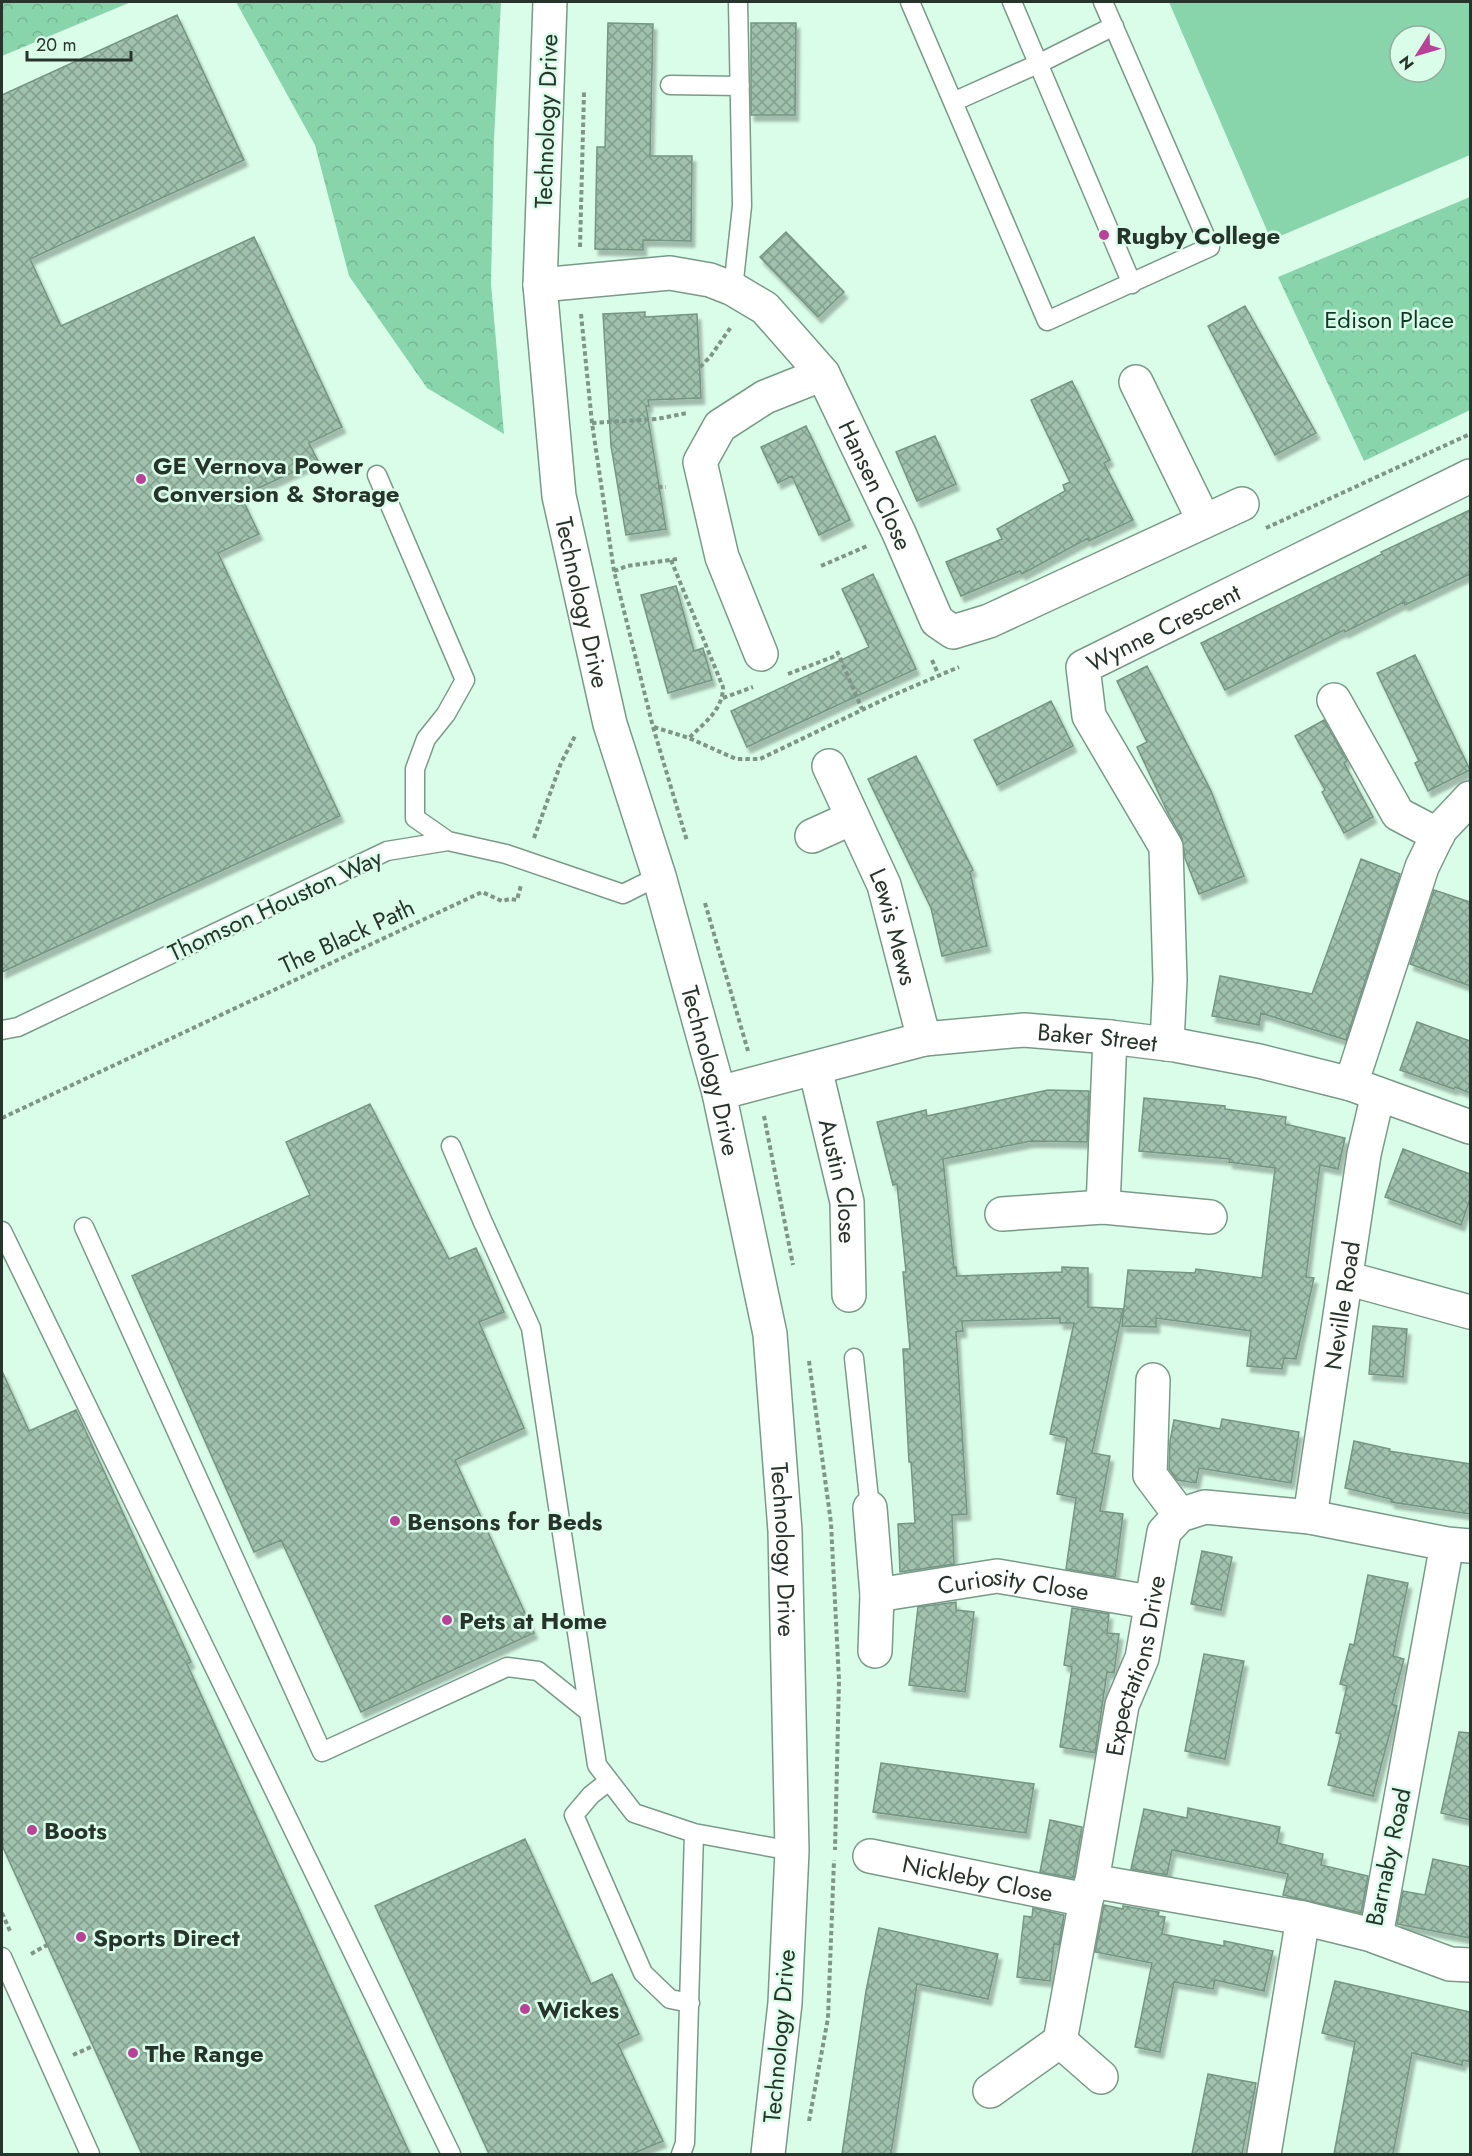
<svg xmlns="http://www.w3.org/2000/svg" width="1472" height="2156" viewBox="0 0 1472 2156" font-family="Jost,sans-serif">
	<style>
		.park { fill: url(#park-crowns) }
		.pitch { fill: #88d5ac; fill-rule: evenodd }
		.building { fill: url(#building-cross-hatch); stroke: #769583; stroke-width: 1.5; filter: url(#shadow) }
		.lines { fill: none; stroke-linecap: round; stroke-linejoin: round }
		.lane-casing { stroke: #7a9a88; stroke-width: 21 }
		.street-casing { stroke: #7a9a88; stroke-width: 36 }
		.secondary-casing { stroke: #7a9a88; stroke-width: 36 }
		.path { stroke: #7e9688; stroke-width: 4; stroke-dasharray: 4.5 3; stroke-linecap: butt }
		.lane { stroke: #fff; stroke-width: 18 }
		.street { stroke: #fff; stroke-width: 33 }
		.secondary { stroke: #fff; stroke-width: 33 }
		.poi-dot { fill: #b94299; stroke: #dafde9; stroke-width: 2 }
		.labels { text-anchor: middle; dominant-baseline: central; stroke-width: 5; stroke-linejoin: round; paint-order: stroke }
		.street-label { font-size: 24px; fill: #27342c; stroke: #dafde9 }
		.poi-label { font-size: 24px; font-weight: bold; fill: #27342c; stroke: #dafde9; text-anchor: start }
		.park-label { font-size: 24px; fill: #0f3926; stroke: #dafde9 }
	</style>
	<defs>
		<pattern id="park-crowns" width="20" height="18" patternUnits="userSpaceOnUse" patternTransform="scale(1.5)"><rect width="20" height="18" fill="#88d5ac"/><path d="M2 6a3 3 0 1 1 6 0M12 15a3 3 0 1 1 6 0" fill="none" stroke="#75b794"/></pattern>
		<pattern id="building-cross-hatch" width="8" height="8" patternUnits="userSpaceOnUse" patternTransform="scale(1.5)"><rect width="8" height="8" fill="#a0c1ae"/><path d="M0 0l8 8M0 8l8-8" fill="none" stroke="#829e8e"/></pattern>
		<filter id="shadow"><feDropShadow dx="3.5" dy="6" stdDeviation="1.5" flood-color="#0004"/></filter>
	</defs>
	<rect width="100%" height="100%" fill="#dafde9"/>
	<path class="park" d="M2 2H131L2 56Z
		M236 2H501L494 139 491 283 504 434 427 388 349 276 315 145Z
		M1470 197V410L1364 461 1278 277Z"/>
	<path class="pitch" d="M1169 2H1470V155L1271 240ZM1400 36H1436V72H1400Z"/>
	<path class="building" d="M177 15 244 160 30 259 61 326 254 237 342 427 309 443 318 461 241 496 259 534 218 553 340 816 2 972V95Z
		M608 23 653 24 650 156H692L691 241 643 240V250L595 249 597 147H605Z
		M751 23H796L795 115H751Z
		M786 232 844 292 818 317 760 257Z
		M1245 306 1316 433 1275 455 1208 326Z
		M645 312V317L697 314 701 398 648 400 649 406H646L666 529 626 535 611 446 603 314Z
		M1072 381 1110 460 1104 463 1133 520 1089 541 1088 538 1022 574 1020 571 961 596 946 562 1002 539 997 529 1065 491 1063 485 1070 482 1031 400Z
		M806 426 850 520 819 535 792 476 778 483 761 447Z
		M935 436 956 484 917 501 896 452Z
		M1470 510V574L1405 605 1404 602 1345 632 1344 630 1225 690 1201 643 1382 554 1381 552Z
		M873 574 916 669 747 747 731 711 869 647 842 589Z
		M676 586 694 651 703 648 712 680 668 693 641 595Z
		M1415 655 1470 770 1428 791 1415 763 1419 761 1377 673Z
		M1147 666 1211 791 1244 876 1199 894 1185 858 1182 838 1168 813 1137 747 1147 742 1117 681Z
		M1051 701 1073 746 997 785 974 740Z
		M1324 720 1347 761 1344 763 1373 817 1344 833 1322 792 1325 790 1295 736Z
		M916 756 973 870 970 872 987 946 942 956 931 908 868 779Z
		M1361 859 1400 874 1346 1040 1261 1013 1259 1025 1212 1016 1220 976 1312 994Z
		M1434 890 1470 902V986L1410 964Z
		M1417 1022 1470 1041V1093L1455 1087 1454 1089 1400 1070Z
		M1048 1090 1089 1091 1087 1142 1031 1141 943 1159 954 1268 956 1267 957 1276 1062 1272V1267L1088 1268V1307L1123 1309 1092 1453 1110 1456 1100 1511 1123 1514 1115 1577 1066 1569 1076 1498 1057 1494 1067 1438 1050 1434 1074 1323H1060V1318L962 1321 963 1331 956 1332 967 1514 952 1515 954 1564 900 1572 898 1524 915 1523 911 1462H909L903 1349H910L903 1272H906L897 1184 893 1185 877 1122 926 1110 927 1116Z
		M1144 1098 1225 1106V1109L1286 1117 1285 1124 1345 1138 1338 1169 1320 1165 1306 1277 1314 1278 1296 1359 1284 1358 1282 1369 1247 1366 1251 1331 1156 1318V1327L1122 1326 1128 1270 1195 1273 1196 1269 1262 1278 1275 1168 1229 1162 1230 1159 1139 1151Z
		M370 1104 449 1259 476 1248 504 1312 479 1322 524 1428 455 1460 534 1633 361 1712 281 1540 254 1552 132 1276 310 1195 286 1142Z
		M1403 1149 1470 1174V1199L1461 1225 1385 1197Z
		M1373 1326 1407 1329 1403 1377 1369 1374Z
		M2 1371 29 1431 76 1410 191 1662 187 1664 410 2154H142L2 1845Z
		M1222 1419 1299 1432 1291 1483 1199 1468 1196 1483 1177 1480 1169 1469 1170 1441 1174 1420 1220 1429Z
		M1354 1441 1390 1449 1389 1451 1470 1464V1514L1391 1502V1499L1345 1488Z
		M1202 1551 1232 1557 1221 1610 1191 1604Z
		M1368 1575 1408 1583 1393 1656 1404 1659 1392 1704 1397 1706 1373 1796 1328 1785 1341 1734 1336 1733 1347 1686 1340 1684 1350 1644 1354 1645Z
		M956 1602V1610L974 1612 965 1692 909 1685 918 1607Z
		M1072 1608 1109 1614 1107 1633 1119 1634 1114 1673 1107 1672 1095 1753 1060 1747 1072 1667 1064 1665Z
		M1204 1654 1244 1661 1225 1759 1185 1751Z
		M1459 1732 1470 1733V1820L1441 1813Z
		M881 1763 1034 1784 1026 1833 873 1812Z
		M1188 1808 1280 1827 1277 1843 1323 1854 1321 1865 1368 1876 1361 1913 1283 1895 1288 1874 1172 1850 1167 1875 1131 1869 1144 1809 1187 1818Z
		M1050 1820 1082 1827 1073 1878 1040 1872Z
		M525 1839 591 1984 612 1974 639 2034 618 2044 663 2141 632 2154H489L375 1906Z
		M1433 1859 1470 1867V1938L1397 1924 1403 1891 1425 1895Z
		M1104 1905 1123 1909V1906L1159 1912 1158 1916 1165 1917 1162 1934 1224 1946V1941L1273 1951 1264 1991 1215 1980 1213 1989 1174 1982 1160 2052 1135 2047 1152 1963 1095 1952Z
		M1033 1908 1064 1915 1059 1945 1054 1944 1050 1981 1017 1977 1024 1916 1032 1917Z
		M879 1928 998 1954 988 1999 917 1984 891 2154H842L866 1991Z
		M1335 1981 1470 2012V2062L1463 2060 1462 2065 1412 2053 1393 2154H1334L1355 2042 1322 2033Z
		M1208 2074 1256 2083 1242 2154H1192Z"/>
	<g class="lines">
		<g class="lane-casing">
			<path id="lane" d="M910 2 1047 321 1210 247 1103 2
				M1012 2 1132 284
				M670 85 740 86
				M953 102 1040 63 1114 26
				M733 289 742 206 738 2
				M377 475 465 680 446 714 426 739 415 769V818L448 841
				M2 1030 18 1027 387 851 448 841 506 854 623 894 659 876
				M451 1146 482 1220 531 1328 597 1765 634 1813 694 1833 792 1851
				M84 1227 322 1752 507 1667 538 1671 589 1712
				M2 1231 451 2154
				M854 1358 870 1508
				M609 1781 591 1795 574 1815 643 1973 670 1999 690 2003
				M2 1957 90 2154
				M681 2154 685 2143 694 1833"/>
		</g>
		<g class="street-casing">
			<g id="street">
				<path id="s1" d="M540 285 670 273 710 280 733 289 765 308 823 374 899 533 937 621 953 632 989 621 1242 504"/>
				<path d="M1136 382 1204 521"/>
				<path d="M761 654 722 557 700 462 720 426 765 397 823 374"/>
				<path d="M1334 700 1398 814 1438 835"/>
				<path id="s2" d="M829 766 884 885 924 1039"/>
				<path d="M812 836 852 818"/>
				<path id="s3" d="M1167 1044 1170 980 1166 847 1089 716 1083 667 1470 476"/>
				<path id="s4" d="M815 1068 847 1202 849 1295"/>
				<path d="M1351 1084 1422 867 1440 830 1470 798"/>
				<path id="s5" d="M719 1093 924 1039 1024 1030 1110 1037 1175 1045 1259 1061 1351 1084 1470 1127"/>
				<path d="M1103 1207 1110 1037"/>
				<path d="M1002 1214 1103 1207 1210 1217"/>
				<path d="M1346 1278 1470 1312"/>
				<path d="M1153 1380 1150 1475 1180 1515"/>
				<path d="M870 1508 877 1595 875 1651"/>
				<path id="s6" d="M1310 1517 1364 1154 1378 1094"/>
				<path id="s7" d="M1447 1544 1376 1936 1303 1918 1092 1881 1122 1705 1142 1658 1164 1532 1180 1515 1205 1507 1310 1517 1447 1544 1470 1546"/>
				<path id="s8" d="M877 1595 997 1576 1150 1602"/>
				<path id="s9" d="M870 1856 1086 1900"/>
				<path d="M1374 1936 1450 1964 1470 1965"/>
				<path d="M1060 2041 1086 1900 1092 1881"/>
				<path d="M990 2091 1060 2041 1101 2077"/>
				<path d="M1264 2154 1303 1918"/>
			</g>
		</g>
		<g class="secondary-casing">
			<g id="secondary">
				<path id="s10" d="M550 2 540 285 559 496 610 724 659 876 719 1093 770 1334 785 1531 792 1851 785 2003 768 2154"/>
			</g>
		</g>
		<path class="path" d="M580 247 584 92
			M581 314 592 423 614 571 653 727 687 841
			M700 367 710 357 731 327
			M592 423 657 419 687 413
			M658 487H666
			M1266 528 1470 434
			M671 560 723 687C723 710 704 723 689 738
			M821 566 867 546
			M614 571 627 566 677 559
			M837 651 862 709
			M932 660 939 676
			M788 674 838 655
			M723 698 753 687
			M654 727 689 738 736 759H760L891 696 959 667
			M534 838 561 763 575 736 577 735
			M705 903 748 1051
			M764 1116 793 1265
			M2 1118 482 892 502 901 510 899 517 900 521 885
			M809 1361 831 1523 839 1680 835 1850
			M2 1913 10 1931
			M31 1954 47 1945
			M73 2055 93 2046
			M809 2121 828 2018 834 1860"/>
		<use href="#lane" class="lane"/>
		<use href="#street" class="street"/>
		<use href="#secondary" class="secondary"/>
	</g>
	<g class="poi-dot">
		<circle cx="1104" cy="235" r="6"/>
		<circle cx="141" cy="479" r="6"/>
		<circle cx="395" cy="1521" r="6"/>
		<circle cx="447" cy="1620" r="6"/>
		<circle cx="32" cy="1830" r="6"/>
		<circle cx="81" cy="1937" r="6"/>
		<circle cx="525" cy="2009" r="6"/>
		<circle cx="133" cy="2053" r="6"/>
	</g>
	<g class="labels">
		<g class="street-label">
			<text transform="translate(546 121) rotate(-88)">Technology Drive</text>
			<text stroke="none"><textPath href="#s1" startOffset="444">Hansen Close</textPath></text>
			<text stroke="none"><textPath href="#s10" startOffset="604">Technology Drive</textPath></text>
			<text stroke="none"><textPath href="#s3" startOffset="488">Wynne Crescent</textPath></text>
			<text transform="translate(275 905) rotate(-25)">Thomson Houston Way</text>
			<text stroke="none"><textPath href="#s2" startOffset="174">Lewis Mews</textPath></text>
			<text transform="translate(347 936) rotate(-25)">The Black Path</text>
			<text stroke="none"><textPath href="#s5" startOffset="386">Baker Street</textPath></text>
			<text stroke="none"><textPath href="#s10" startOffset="1090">Technology Drive</textPath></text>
			<text stroke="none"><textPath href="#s4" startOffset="116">Austin Close</textPath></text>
			<text stroke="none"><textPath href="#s6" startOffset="214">Neville Road</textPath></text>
			<text stroke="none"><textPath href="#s10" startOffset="1576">Technology Drive</textPath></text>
			<text stroke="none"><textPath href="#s8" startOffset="138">Curiosity Close</textPath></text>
			<text stroke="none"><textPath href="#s7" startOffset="908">Expectations Drive</textPath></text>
			<text transform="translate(1388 1857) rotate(-78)">Barnaby Road</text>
			<text stroke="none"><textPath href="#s9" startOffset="110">Nickleby Close</textPath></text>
			<text transform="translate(779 2036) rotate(-85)">Technology Drive</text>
		</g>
		<g class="poi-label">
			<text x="1116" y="235">Rugby College</text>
			<text x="153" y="465">GE Vernova Power<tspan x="153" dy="28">Conversion &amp; Storage</tspan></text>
			<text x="407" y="1521">Bensons for Beds</text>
			<text x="459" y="1620">Pets at Home</text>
			<text x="44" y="1830">Boots</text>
			<text x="93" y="1937">Sports Direct</text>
			<text x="537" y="2009">Wickes</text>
			<text x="145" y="2053">The Range</text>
		</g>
		<g class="park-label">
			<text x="1389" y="319">Edison Place</text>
		</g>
	</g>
	<rect width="1472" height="2156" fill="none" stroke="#27342c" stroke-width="6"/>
	<g transform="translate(1418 54) rotate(233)"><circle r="28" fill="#dafde9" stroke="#92ad9d" stroke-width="1.5"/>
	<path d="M0-4.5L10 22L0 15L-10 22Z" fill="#b94299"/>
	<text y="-9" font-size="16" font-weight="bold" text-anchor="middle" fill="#27342c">N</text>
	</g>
	<path d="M27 51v9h104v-9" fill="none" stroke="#27342c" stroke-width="3"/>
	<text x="36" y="51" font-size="18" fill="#27342c" stroke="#dafde9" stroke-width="4.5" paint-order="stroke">20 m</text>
</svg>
